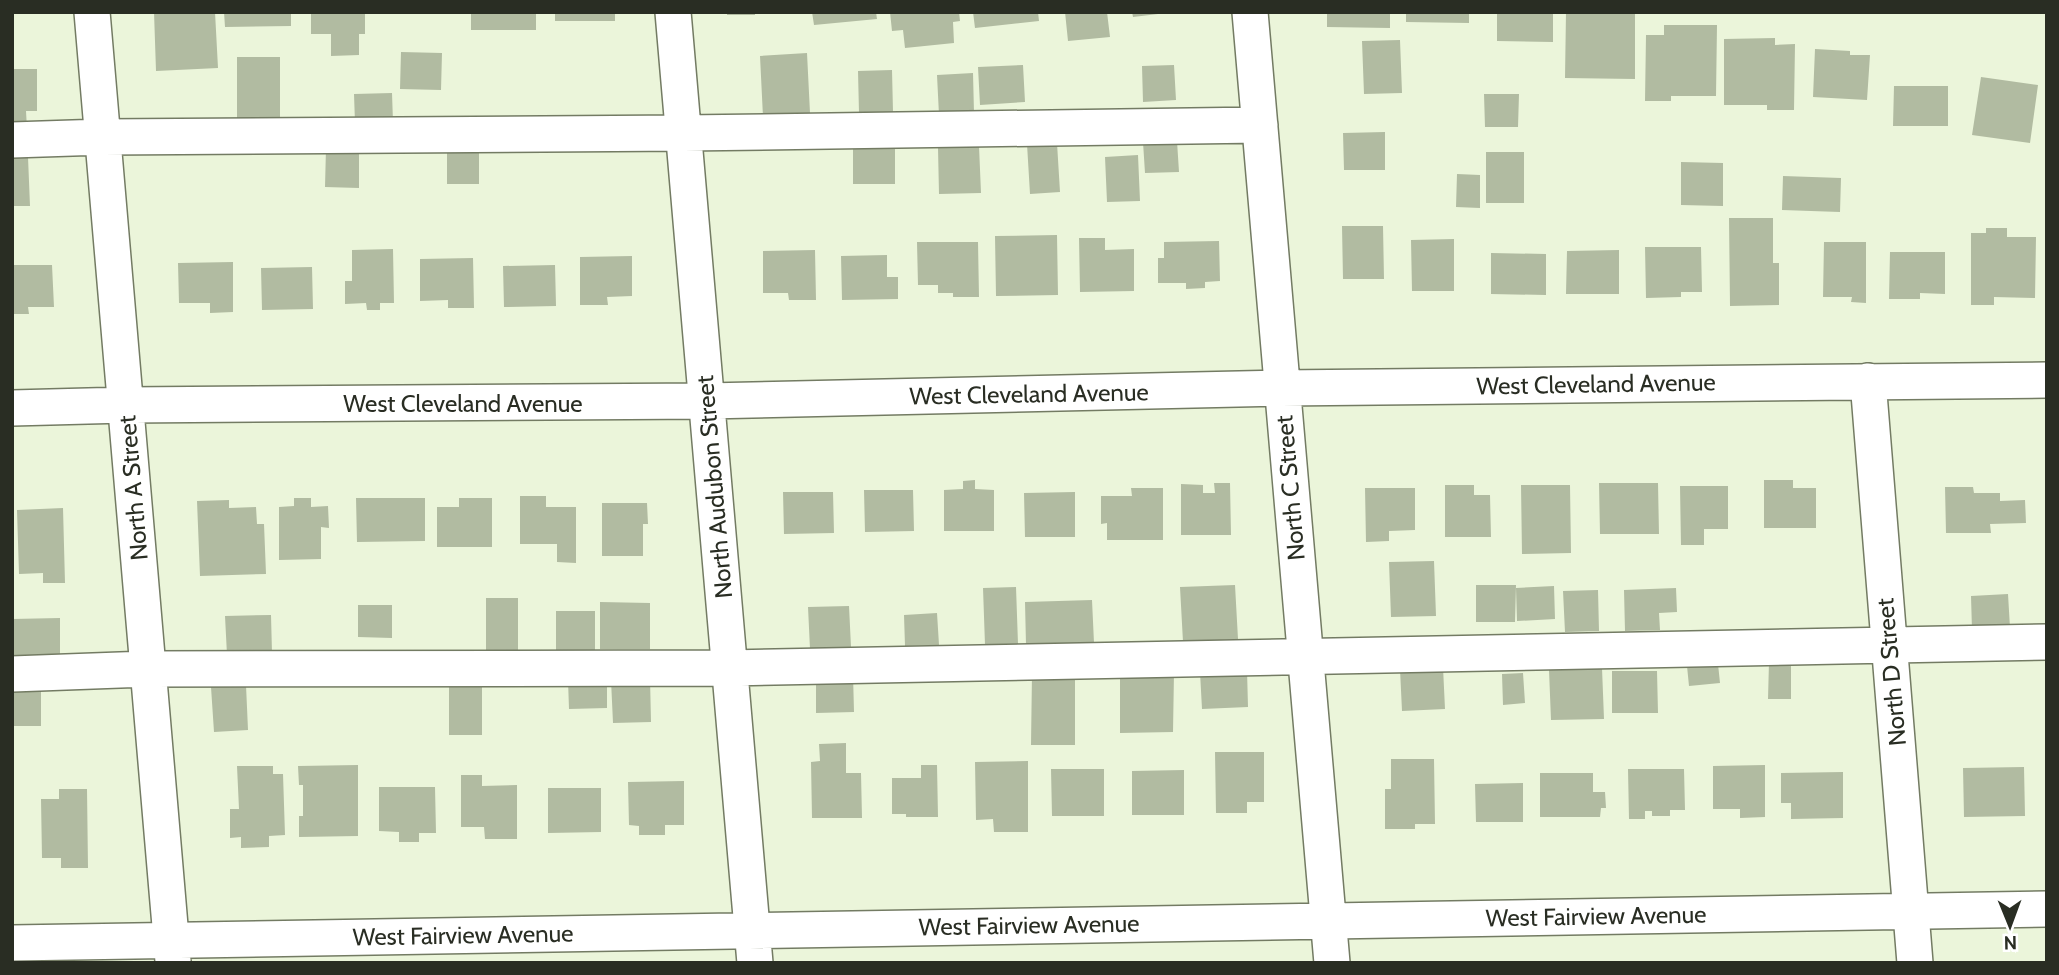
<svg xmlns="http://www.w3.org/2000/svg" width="2059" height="975" viewBox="0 0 2059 975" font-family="Cabin,sans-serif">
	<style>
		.building { fill: #b1bba1 }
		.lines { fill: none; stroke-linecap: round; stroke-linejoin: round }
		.minor-casing { stroke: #737b63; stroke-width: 38 }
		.minor { stroke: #fff; stroke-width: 35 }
		.labels { text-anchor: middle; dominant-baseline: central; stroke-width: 7; stroke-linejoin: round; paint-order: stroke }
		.street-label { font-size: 24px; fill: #292d23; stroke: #fff }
	</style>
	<rect width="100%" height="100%" fill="#ebf5da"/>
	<path class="building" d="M154 12H215L218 68 156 71Z
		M224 12H291V26L225 27Z
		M311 12H365V34H359V55L331 56V34H311Z
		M471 12H536V30H471Z
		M555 12H615V21H555Z
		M727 12H755V15H727Z
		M812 12H876L877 19 814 25Z
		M890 12H959L960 21 953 22 954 43 905 48 903 30 892 31Z
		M973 12H1038L1039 21 975 28Z
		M1065 12H1107L1110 37 1068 41Z
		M1132 12H1157L1158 14 1133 17Z
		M1327 12H1390V28L1327 27Z
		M1406 12H1469V23L1406 22Z
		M1497 12H1553V42L1497 41Z
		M1566 12H1635V79L1565 78Z
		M1664 25H1717L1716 96H1671V101H1645L1646 35H1664Z
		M1775 38V45L1795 44 1794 110H1767V105H1724V39Z
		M1400 40 1402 93 1364 94 1362 41Z
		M1815 49 1850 51V55H1870L1867 100 1813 97Z
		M401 52 442 53 441 90 400 89Z
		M807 53 810 113 763 117 760 56Z
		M237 57H280V126L237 125Z
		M1023 65 1025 102 980 105 978 67Z
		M1174 65 1176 100 1143 102 1142 66Z
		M12 69H37V111H26L27 129H12Z
		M892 70 893 112 859 113 858 71Z
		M973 73 974 113 939 115 937 75Z
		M1981 77 2038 85 2030 143 1972 135Z
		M1894 86H1948V126H1893Z
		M392 93 393 122 355 123 354 94Z
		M1484 94H1519L1518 127H1485Z
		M1385 132V170H1344L1343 133Z
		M1177 141 1179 172 1145 173 1143 142Z
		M1057 143 1060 192 1030 194 1027 144Z
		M979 146 981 193 939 194 938 148Z
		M326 148 359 149V188L325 187Z
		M853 148H895V184H853Z
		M447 149H479V184H447Z
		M1486 152H1524V203H1486Z
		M1138 155 1140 201 1107 202 1105 157Z
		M28 157 30 206H12V158Z
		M1681 162 1723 163V206L1681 205Z
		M1457 174 1480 175V208L1456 207Z
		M1783 176 1841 178 1840 212 1782 210Z
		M1729 218H1773V263H1779V305L1730 306Z
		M1342 226H1383L1384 279H1343Z
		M1986 228H2007V237H2036L2035 298 1994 297V305H1971V233H1986Z
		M1057 235 1058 295 996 296 995 236Z
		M1079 238H1105V250L1134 249V291L1080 292Z
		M1454 239V291H1412L1411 240Z
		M1219 241 1220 281 1205 282V288L1186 289V283H1158V258H1164V242Z
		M917 242H978L979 297H953V293H938V285H918Z
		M1824 242H1866V303L1851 302 1852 297H1823Z
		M1645 247H1701L1702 292H1681V297L1646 298Z
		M393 249 394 303H380V310H367L366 303 345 304V281H352V250Z
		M815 250 816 300H789L788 293H763V251Z
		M1619 250V294H1566L1567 251Z
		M1890 252H1945V294L1920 293V299H1889Z
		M1491 253 1546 254V295L1491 294Z
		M887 255V277H898V299L842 300 841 256Z
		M632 256V296L607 297 608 305H580V257Z
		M473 258 474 308H448V300L420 301V259Z
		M233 262V312L210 313V303H179L178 263Z
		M12 265H52L54 307H28L29 314H12Z
		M555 265 556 306 504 307 503 266Z
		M312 267 313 309 262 310 261 268Z
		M975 480V489L994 490V531H944V490L963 489V481Z
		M1764 480H1793V488H1816V528H1764Z
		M1214 483H1230L1231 535H1181V484L1203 485V493H1215Z
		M1599 483H1658L1659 534H1600Z
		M1445 485H1474V495H1490L1491 537H1445Z
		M1521 485H1570L1571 553 1522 554Z
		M1680 486H1728V529H1704V545H1681Z
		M1945 487H1973L1974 493H2000V501L2025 500 2026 523 1990 524 1991 533H1946Z
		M1131 488H1163V540H1107V523L1101 524V496H1132Z
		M1365 488H1415V530L1389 531V541L1366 542Z
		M864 490H913L914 531 865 532Z
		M783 492H833L834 533 784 534Z
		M1075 492V537H1025L1024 493Z
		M520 496H546V507H576V563L557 562V544H520Z
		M294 498H311V507L328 506 329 528 321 527V559L279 560V507L294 506Z
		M356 498H425V541L357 542Z
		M459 498H492V547H437V507H459Z
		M229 500V508L256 507 257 524H264L266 574 200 576 197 501Z
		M602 503H647L648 524H643V556H602Z
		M63 508 65 583H43V573L19 574 17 510Z
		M1434 561 1436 616 1391 617 1389 562Z
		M1235 585 1238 639 1183 642 1180 587Z
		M1476 585H1516L1515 622H1476Z
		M1554 586 1555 619 1517 621 1516 588Z
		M1016 587 1018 644 985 645 983 588Z
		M1676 588 1677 612 1659 613 1660 630 1625 631 1624 590Z
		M1598 590 1599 631 1565 632 1563 591Z
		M2008 594 2010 628 1972 630 1971 596Z
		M486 598H518V652L486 651Z
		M1092 600 1094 643 1026 645 1025 602Z
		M600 602 650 603V649H600Z
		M358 605H392V638L358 637Z
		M849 606 851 647 810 649 808 607Z
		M556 611H595V650H556Z
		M937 613 939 645 905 646 904 615Z
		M271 615 272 653 227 655 225 616Z
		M60 618V659L12 660V619Z
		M1769 662 1791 663V699H1768Z
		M1718 664 1720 683 1689 686 1687 666Z
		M1443 667 1445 709 1402 711 1400 669Z
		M1602 668 1604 719 1551 720 1549 670Z
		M1247 670 1248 707 1202 709 1200 672Z
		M1612 671H1657L1658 713H1612Z
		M1174 672 1173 732 1120 733V673Z
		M1032 673H1075V745H1031Z
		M1523 673 1525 703 1503 705 1502 674Z
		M853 674 854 712 816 713V675Z
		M650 678 651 722 613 723 611 680Z
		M607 679V708L569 709 568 680Z
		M246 685 248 730 214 732 211 687Z
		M449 685H482V735H449Z
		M12 687H41V726H12Z
		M846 743V773H861L862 818H812L811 762 820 761 819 744Z
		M1215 752H1264V802H1247V813H1216Z
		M1391 759H1434L1435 824H1415V829H1385V789H1391Z
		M1028 761V832H994L993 819 976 820 975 762Z
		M358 765V836L299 837V816H303V785H299L298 766Z
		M921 765H937L938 817H906V814H892V778H921Z
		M1765 765V817L1740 818V809H1713V766Z
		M237 766H273V774H283L285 835 269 836V847L241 848V837L230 838V809H239Z
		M2024 767 2025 816 1964 817 1963 768Z
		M1051 769H1104V816H1052Z
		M1628 769H1684L1685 810H1670V816H1652V811H1645V819H1629Z
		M1184 770V815H1132V771Z
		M1843 772V818L1791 819V803H1781V773Z
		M1540 773H1593V792H1605L1606 808H1601L1600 817H1540Z
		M461 775H482V786L517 785V839H485L484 827H461Z
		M684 781V825H665V835H639V826L629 825 628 782Z
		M1523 783V822H1476L1475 784Z
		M379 787H435L436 833H419V842H399V832L379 831Z
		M548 788H601V832L548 833Z
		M59 789H87L88 868H61V858H42L41 799H59Z"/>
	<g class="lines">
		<g class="minor-casing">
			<path id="minor" d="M92 12 173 961
				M673 12 755 963
				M1250 12 1332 963
				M12 140 103 137 684 133 1260 125
				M1868 381 1915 963
				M12 408 126 405 707 401 1281 388 2047 380
				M12 674 147 669 729 668 2047 642
				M12 943 2047 909"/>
		</g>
		<use href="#minor" class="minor"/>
	</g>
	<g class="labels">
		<g class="street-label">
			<text transform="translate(1596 384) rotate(-1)">West Cleveland Avenue</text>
			<text transform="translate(1029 394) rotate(-1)">West Cleveland Avenue</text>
			<text x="463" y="403">West Cleveland Avenue</text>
			<text transform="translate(714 487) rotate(-95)">North Audubon Street</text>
			<text transform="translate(133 488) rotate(-95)">North A Street</text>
			<text transform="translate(1290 488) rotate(-95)">North C Street</text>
			<text transform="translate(1891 672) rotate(-95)">North D Street</text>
			<text transform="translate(1596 916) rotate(-1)">West Fairview Avenue</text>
			<text transform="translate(1029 925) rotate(-1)">West Fairview Avenue</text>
			<text transform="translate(463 935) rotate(-1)">West Fairview Avenue</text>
		</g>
	</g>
	<rect width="2059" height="975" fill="none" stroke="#292d23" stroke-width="28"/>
	<g transform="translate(2010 926) rotate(179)" stroke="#ffffff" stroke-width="5" paint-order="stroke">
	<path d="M0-5L12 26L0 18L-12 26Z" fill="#292d23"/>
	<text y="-10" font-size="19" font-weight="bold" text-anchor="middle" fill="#292d23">N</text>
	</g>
</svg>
